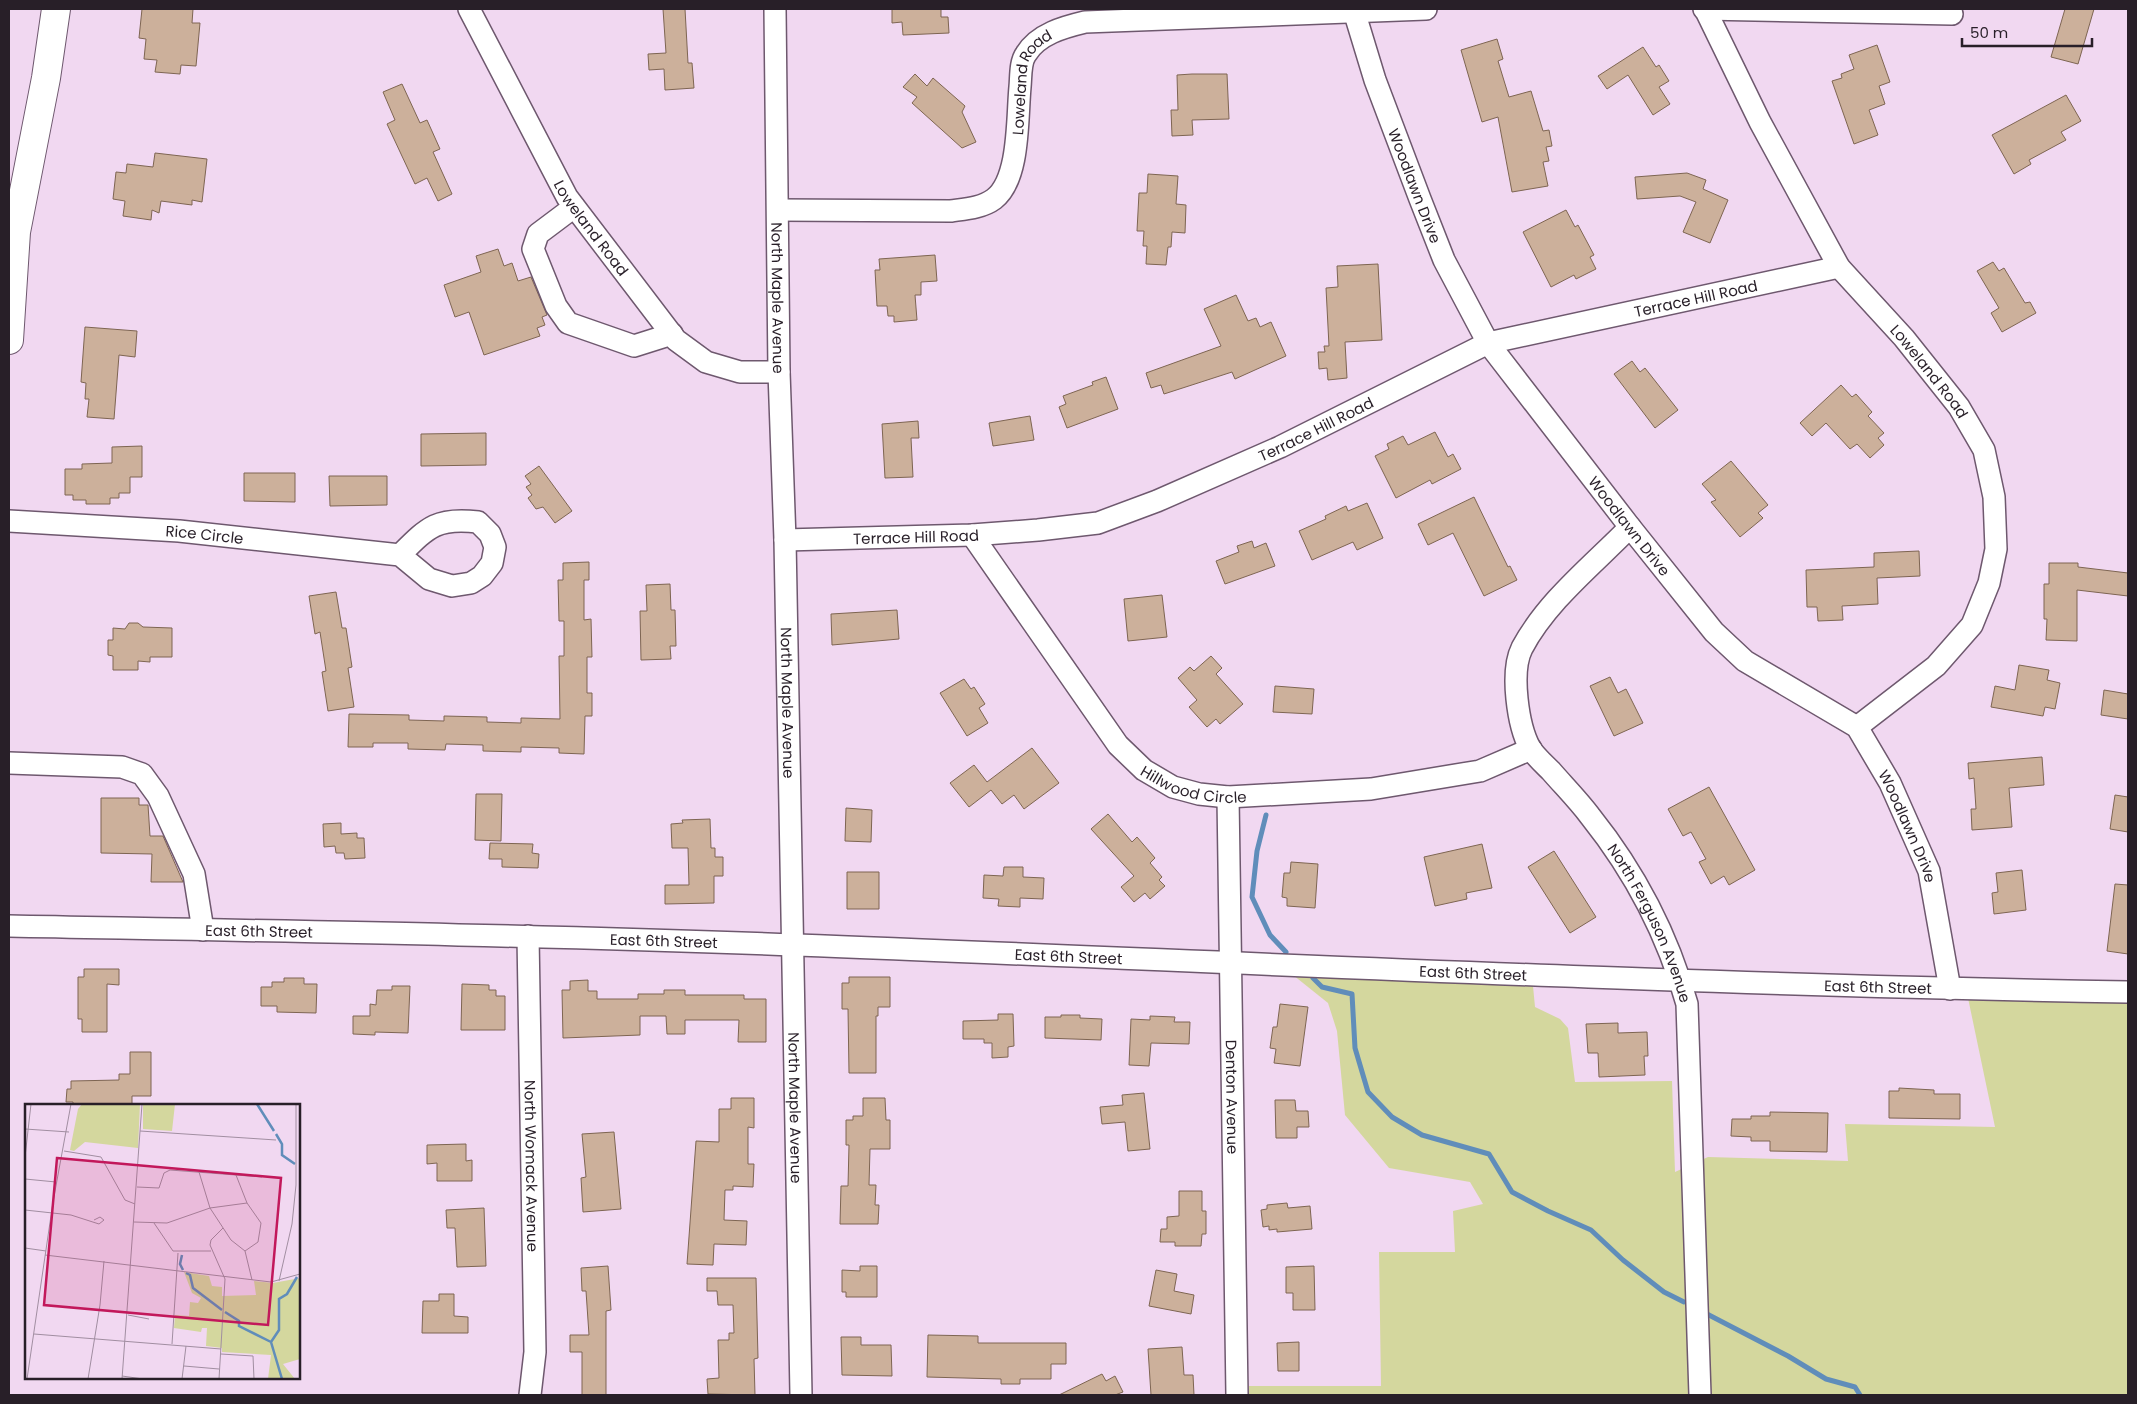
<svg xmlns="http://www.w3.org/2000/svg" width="2137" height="1404" viewBox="0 0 2137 1404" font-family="Poppins,sans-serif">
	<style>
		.green { fill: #d4d79e }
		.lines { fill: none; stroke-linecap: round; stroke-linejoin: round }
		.stream { stroke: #608dba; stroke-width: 5 }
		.building { fill: #ccb09b; stroke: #7e6552 }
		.minor-casing { stroke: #6e586e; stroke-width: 24 }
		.major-casing { stroke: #6e586e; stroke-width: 30 }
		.minor { stroke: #fff; stroke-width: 21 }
		.major { stroke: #fff; stroke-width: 28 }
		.labels { text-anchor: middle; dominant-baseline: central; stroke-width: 4; stroke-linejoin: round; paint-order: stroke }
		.street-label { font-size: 15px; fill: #281f28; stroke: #f1d8f1 }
		.inset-river { fill: none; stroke: #608dba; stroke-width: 2.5 }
		.inset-road { fill: none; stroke: #a18ea1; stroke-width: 1 }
		.view { fill: #c2185b; fill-opacity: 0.15; stroke: #c2185b; stroke-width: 2.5 }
		.inset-edge { fill: none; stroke: #281f28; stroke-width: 2.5 }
	</style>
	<rect width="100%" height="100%" fill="#f1d8f1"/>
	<path class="green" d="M1293 975 1371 976 1533 986 1535 1007 1560 1019 1568 1028 1575 1082 1672 1081 1675 1172 1708 1157 1848 1161 1845 1124 1995 1127 1968 998 2128 999V1395H1249V1386H1381L1379 1252H1455L1453 1211 1483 1204 1470 1182 1389 1168 1345 1115 1337 1031 1328 1003Z"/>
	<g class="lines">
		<path class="stream" d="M1266 815 1257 851 1252 897 1270 935 1286 952
			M1313 978 1322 987 1352 994 1355 1048 1368 1092 1392 1117 1422 1135 1489 1154 1512 1192 1548 1211 1591 1230 1623 1260 1664 1292 1684 1302
			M1707 1314 1788 1356 1826 1379 1855 1387 1860 1395"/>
	</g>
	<path class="building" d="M142 9H193L192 23H200L196 66 181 65 180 74 155 72 157 60 144 59 146 39 139 38Z
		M663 9H685L688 63H692L694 88 665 90 664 69 649 70 648 54 666 53Z
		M892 9H941V17H948L949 33 903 35 902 22 892 23Z
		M2065 9H2094L2078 64 2051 57Z
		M1497 39 1503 59 1498 61 1509 97 1531 91 1543 131 1549 130 1552 146 1546 147 1549 161 1543 162 1548 186 1512 192 1498 117 1482 122 1461 50Z
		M1877 45 1890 82 1879 86 1885 104 1869 110 1878 135 1854 144 1832 81 1842 78 1841 74 1854 69 1849 55Z
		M1643 47 1656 67 1659 65 1669 81 1659 87 1670 104 1653 115 1628 75 1607 89 1598 76Z
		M915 74 927 86 933 78 965 106 962 112 976 142 962 148 912 103 917 97 903 87Z
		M1192 74H1227L1229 119 1192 120 1193 135 1172 136 1171 110H1178L1177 75Z
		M402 84 420 123 427 120 440 149 433 152 452 194 438 201 427 178 415 184 387 124 395 120 383 92Z
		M2066 95 2081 121 2061 132 2066 140 2029 160 2031 164 2014 174 1992 135Z
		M155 153 207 159 202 202 192 200V205L161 201 159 213 152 210 151 220 123 216 125 201 113 199 116 172 126 173 127 164 153 167Z
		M1687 173 1706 180 1703 189 1728 200 1710 243 1683 232 1696 202 1680 196 1637 199 1635 177Z
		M1148 174 1178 176 1176 204 1186 205 1185 233 1172 232 1171 247H1168L1166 265 1146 264 1147 246H1143L1144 231H1137L1139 193H1147Z
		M1566 210 1575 227 1578 225 1594 255 1590 257 1596 269 1576 279 1574 275 1551 287 1523 232Z
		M498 249 504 266 512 263 518 281 531 277 547 315 542 317 545 325 537 328 540 336 484 355 469 312 455 317 444 285 481 272 476 256Z
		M935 255 937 281 921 282V295H915L917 320 894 322V316H888L887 306H877L875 270H880L879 259Z
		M1993 262 1999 271 2004 268 2025 303 2030 302 2036 313 2002 332 1991 313 1999 308 1977 271Z
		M1378 264 1382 340 1345 342 1347 378 1328 380 1327 368 1319 369 1318 352H1325L1324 346H1329L1326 288 1338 287 1337 266Z
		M1236 295 1248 321 1256 318 1260 327 1271 322 1286 356 1235 379 1232 372 1164 394 1161 385 1151 388 1146 373 1221 346 1204 309Z
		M85 327 137 331 135 357 119 355 114 419 87 417 89 399H85L86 383 81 382Z
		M1632 361 1640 372 1645 368 1678 410 1655 428 1614 374Z
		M1106 377 1118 409 1067 428 1059 407 1066 404 1063 396 1093 385 1092 382Z
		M1841 385 1852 397 1856 394 1872 412 1868 416 1884 433 1878 438 1884 445 1870 458 1857 444 1850 449 1826 423 1812 436 1800 423Z
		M1030 416 1034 440 993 446 989 423Z
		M918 421 919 438H911L913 477 885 478 882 424Z
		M1435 432 1448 457 1453 454 1461 469 1432 484 1430 480 1396 498 1375 456 1389 449 1387 444 1403 436 1408 445Z
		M486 433V465L421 466V434Z
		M142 446V477H130V493H119V498H110V504H86V500H73V495H65V469H82V464L112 463V447Z
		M1731 461 1768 505 1758 513 1763 518 1740 537 1711 502 1716 500 1702 484Z
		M539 466 572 511 555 523 543 507 536 509 528 498 532 495 526 487 531 484 525 476Z
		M244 473H295V502L244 501Z
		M329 476H387V505L330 506Z
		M1474 497 1508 567 1510 566 1517 580 1484 596 1453 533 1428 545 1418 524Z
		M1367 503 1383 538 1357 550 1353 542 1312 560 1299 531 1326 519 1325 516 1346 506 1348 511Z
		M1252 541 1254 548 1266 543 1275 566 1225 584 1216 561 1239 552 1237 546Z
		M1919 551 1920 576 1877 578 1878 604 1842 606 1843 620 1818 621 1817 607H1807L1806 570 1874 567V553Z
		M589 562V580H584V620L591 619 592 657H587V693H592V716H585L584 754 559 753V748L521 747V752L483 751V745L446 744 445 750 408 749V743H373V747H348L349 714 409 715V720L444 721V716L487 717V722L521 723V718L560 719 559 656H564V621H559L558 580H563V563Z
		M2049 563H2078V567L2128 573V596L2077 590V641L2046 640 2047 619H2044V584H2049Z
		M670 584 671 610H675L676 646H670L671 659 641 660 640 611H647L646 585Z
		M336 592 342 628H346L352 667 348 668 354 707 328 711 322 672 326 671 320 632 315 634 309 596Z
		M1162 595 1167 637 1128 641 1124 599Z
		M897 610 899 639 832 645 831 614Z
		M129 623H138L143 627 172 628V657H150V662L138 661V670H113V656L108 655V640H113V628L125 629Z
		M1211 656 1222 668 1216 674 1243 704 1220 724 1216 719 1207 727 1189 707 1197 700 1178 678 1190 667 1194 671Z
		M2019 665 2049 670 2047 680 2060 683 2055 709 2045 707 2043 716 1991 707 1995 686 2015 690Z
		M1610 677 1618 693 1626 689 1643 723 1614 736 1590 686Z
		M964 679 971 689 974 687 985 704 979 708 988 723 967 736 940 693Z
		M1275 686 1314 689 1312 714 1273 712Z
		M2104 690 2128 694V719L2101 715Z
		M1032 748 1059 783 1024 809 1014 795 1002 804 991 790 969 807 950 783 974 765 987 782Z
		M2042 757 2044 785 2009 788 2012 827 1972 830 1971 809H1976L1974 778 1969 779 1968 763Z
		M1709 787 1755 870 1729 885 1724 876 1711 884 1699 862 1706 859 1691 832 1683 836 1668 809Z
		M476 794H502L501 841 475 840Z
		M2115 795 2128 797V832L2110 829Z
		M101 798H139V805H148L150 836H163L183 882H151L152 854 101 853Z
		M846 808 872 810 871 842 845 841Z
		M1108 814 1132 842 1137 837 1155 858 1150 863 1162 877 1159 880 1165 886 1150 899 1145 893 1134 902 1121 887 1134 876 1091 829Z
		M710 819 711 848H715V857H723V876H714V903L665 904V885H689L688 848H672L671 824 683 823 682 820Z
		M341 823V834L357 833V838H364L365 858 345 859 344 853H336L335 846 324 847 323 824Z
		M490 843 533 844 532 853 539 854 538 868 502 867V859H489Z
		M1482 844 1492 888 1466 893 1467 899 1435 906 1424 857Z
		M1554 851 1596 917 1570 933 1528 867Z
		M1291 862 1318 864 1315 908 1287 906V898L1282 897 1284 873H1290Z
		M1004 867H1023V877L1044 878 1043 899 1020 898V907L998 906 999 899 983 898 984 875 1003 876Z
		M2022 870 2026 910 1994 914 1992 893 1998 892 1996 873Z
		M847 872H879V909H847Z
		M2115 884 2128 885V954L2107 951Z
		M84 969H119V985L107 984V1032H82V1019H78V977H84Z
		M849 977H890V1007H878V1016H876V1073H849L848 1009H842V983H849Z
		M284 978H304V984H317L316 1013 277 1012V1006H261V987H272V982H284Z
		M588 980V991H597V999H638V994H664V990H685V995H744V999H766V1042H738L739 1020H685V1034H667L666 1016H640V1035L563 1038 562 990H570V981Z
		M462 984 489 985V990H496V996H505V1030H461Z
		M392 986H410L408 1033 375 1032V1035L353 1034V1016H370V1004L376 1005 377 990H392Z
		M1280 1004 1308 1007 1300 1066 1274 1063 1276 1049 1270 1048 1273 1027H1277Z
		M998 1014H1013L1014 1046 1008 1047V1057L992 1058V1043H984V1039H963V1021L998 1020Z
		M1061 1015H1080V1018L1102 1019 1101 1040 1045 1038V1017H1061Z
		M1150 1016 1175 1017 1174 1022H1190L1189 1044 1151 1043 1149 1066 1129 1065 1131 1019 1150 1020Z
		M1618 1023V1033L1647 1032 1648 1056H1644L1645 1075 1599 1077 1598 1053H1588L1586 1024Z
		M130 1052H151V1096H132V1105H73V1102H66L67 1089H71V1081L119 1080V1074H130Z
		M1899 1088 1934 1090V1094H1960V1119L1889 1118V1091H1899Z
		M1144 1093 1150 1149 1128 1151 1125 1122 1102 1124 1100 1107 1123 1105 1122 1095Z
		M731 1098H754V1128L748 1127V1164H754L753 1187 733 1186V1190H725L724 1220 747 1221 746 1245 714 1244 713 1265 687 1264 696 1141 719 1142V1109H731Z
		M863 1098H885L886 1120H890V1149H870L869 1185H876L875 1205H879L878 1224H840L841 1186H848L849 1145H846V1120H853V1116H863Z
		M1275 1100H1295L1296 1111H1308L1309 1127H1297V1138H1276Z
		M1770 1112 1828 1113 1827 1152 1770 1151V1141H1751V1137L1731 1136 1732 1119H1751V1116H1770Z
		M614 1132 621 1209 583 1212 581 1178 586 1177 582 1134Z
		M466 1144V1161L472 1160V1181H437V1163L427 1164V1145Z
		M1179 1191H1202V1211H1206V1234H1202L1201 1246H1175V1242H1160L1161 1229H1167V1217L1179 1216Z
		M1287 1203 1288 1208 1310 1206 1312 1229 1277 1232V1229L1269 1230V1226L1263 1227 1261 1210 1267 1209V1205Z
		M484 1208 486 1266 457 1267 455 1228H447L446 1210Z
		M608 1266 611 1310 606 1311V1395H582V1352H570V1335H589L586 1291H582L581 1268Z
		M860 1266H877V1297H846V1292H842V1270L860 1271Z
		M1314 1266 1315 1310H1293V1293H1286V1267Z
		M1156 1270 1177 1274 1174 1291 1194 1295 1191 1314 1149 1306Z
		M707 1278H756L758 1358 754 1359 755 1395 708 1394 707 1379 719 1378 718 1340H729V1333H734L733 1305H718L717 1291H707Z
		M439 1294H454V1316L468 1317V1333H422L423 1301H439Z
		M928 1335 978 1336V1343H1066V1364H1051V1379H1020V1384H1001V1379L927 1377Z
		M841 1337H861V1345H891L892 1376 842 1375Z
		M1299 1342V1371H1278L1277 1343Z
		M1182 1347 1184 1375H1193L1194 1395H1151L1148 1349Z
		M1102 1374 1106 1381 1115 1376 1123 1392 1115 1395H1059Z"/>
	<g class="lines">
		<g class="minor-casing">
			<g id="minor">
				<path id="s1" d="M469 9 567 197 676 340 706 362 740 372H779"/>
				<path id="s2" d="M775 9 779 372 785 540 801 1395"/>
				<path d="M1704 9 1952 14"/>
				<path id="s3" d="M1705 9 1760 122 1839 267 1904 338 1959 407 1984 450 1994 497 1996 549 1989 583 1972 625 1936 666 1857 727"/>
				<path id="s4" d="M1354 11 1375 80 1420 199 1444 260 1488 343 1630 527 1714 632 1745 661 1857 727 1890 783 1929 871 1950 989"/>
				<path d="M574 207 538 234 533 249 556 306 568 323 634 346 672 334"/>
				<path id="s5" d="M779 210 951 211C965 209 982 208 994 199 1020 179 1017 118 1020 87 1021 77 1020 62 1026 54 1038 34 1064 27 1085 22L1426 9"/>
				<path id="s6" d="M9 521 179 531 400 555 429 579 452 586 471 583 482 576 492 563 495 547 490 534 478 522C437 517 428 527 400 555"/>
				<path id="s7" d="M1630 527C1593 565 1547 601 1522 648 1510 672 1518 726 1530 748 1535 756 1544 764 1551 771 1564 786 1578 800 1590 816 1634 871 1668 936 1687 1004L1700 1395"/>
				<path id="s8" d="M972 535 1118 745 1144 770 1173 787 1199 794 1228 797 1371 789 1480 771 1531 749"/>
				<path id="s9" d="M785 540 972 535 1038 530 1098 523 1157 501 1280 447 1488 343 1839 267"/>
				<path d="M9 763 122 767 142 774 158 796 194 874 203 930"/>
				<path id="s10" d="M1228 797 1237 1395"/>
				<path id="s11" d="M9 926C272 931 534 935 797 945 1241 962 1684 985 2128 992"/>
				<path id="s12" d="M528 936 535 1352 530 1395"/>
			</g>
		</g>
		<g class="major-casing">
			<path id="major" d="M9 340 16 232 46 78 56 9"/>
		</g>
		<use href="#minor" class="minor"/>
		<use href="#major" class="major"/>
	</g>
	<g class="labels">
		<g class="street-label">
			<text stroke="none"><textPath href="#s5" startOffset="344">Loweland Road</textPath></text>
			<text stroke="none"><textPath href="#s4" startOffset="185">Woodlawn Drive</textPath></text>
			<text stroke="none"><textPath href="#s1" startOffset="251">Loweland Road</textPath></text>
			<text stroke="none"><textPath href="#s2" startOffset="289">North Maple Avenue</textPath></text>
			<text stroke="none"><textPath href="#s9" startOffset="956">Terrace Hill Road</textPath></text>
			<text stroke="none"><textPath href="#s3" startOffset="429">Loweland Road</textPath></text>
			<text stroke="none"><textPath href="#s9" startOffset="551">Terrace Hill Road</textPath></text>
			<text stroke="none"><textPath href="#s4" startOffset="590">Woodlawn Drive</textPath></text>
			<text stroke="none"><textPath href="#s6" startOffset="196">Rice Circle</textPath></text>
			<text stroke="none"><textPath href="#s9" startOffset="131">Terrace Hill Road</textPath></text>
			<text stroke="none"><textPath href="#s2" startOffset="694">North Maple Avenue</textPath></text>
			<text stroke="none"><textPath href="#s8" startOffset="345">Hillwood Circle</textPath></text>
			<text stroke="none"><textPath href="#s4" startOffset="1010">Woodlawn Drive</textPath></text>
			<text stroke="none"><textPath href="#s7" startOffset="480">North Ferguson Avenue</textPath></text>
			<text stroke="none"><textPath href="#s11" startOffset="250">East 6th Street</textPath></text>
			<text stroke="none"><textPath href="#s11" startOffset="655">East 6th Street</textPath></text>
			<text stroke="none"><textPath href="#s11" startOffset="1060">East 6th Street</textPath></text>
			<text stroke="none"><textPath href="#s11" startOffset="1465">East 6th Street</textPath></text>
			<text stroke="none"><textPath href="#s11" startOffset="1870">East 6th Street</textPath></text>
			<text stroke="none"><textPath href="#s10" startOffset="300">Denton Avenue</textPath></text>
			<text stroke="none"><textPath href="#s2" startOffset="1099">North Maple Avenue</textPath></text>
			<text stroke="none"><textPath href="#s12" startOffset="230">North Womack Avenue</textPath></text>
		</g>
	</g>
	<g transform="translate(25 1104)">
		<rect width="275" height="275" fill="#f1d8f1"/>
		<path d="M57 0H115L113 44 60 38 49 47 45 46 53 5ZM118 0H150L147 27 118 25ZM159 168 184 172 187 182 197 183V192L231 191 229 177 248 179 275 174V255L258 260 270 275H243L246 251 197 248V244L181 242 182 224H177L176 228 149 224 150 211 164 212 165 198 173 199 176 194 167 189Z" fill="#d4d79e"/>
		<path class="inset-river" d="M232 0 249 27M251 30 257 40V51L270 60M157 151 155 160 158 166M161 169 165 171 168 184 197 206M200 208 214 217V222L246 238M257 275 246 238 254 226V195L262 190 272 173"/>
		<path class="inset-road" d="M0 25 44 28M115 27 251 36M39 47 76 53 100 96 110 100M0 53 6 0M174 68 185 104 206 136 220 147 227 176M211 71 222 99 236 119 233 138 220 147M0 75 31 78M112 83 134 84 139 69 145 66 237 73M0 106 46 111 74 120 79 116 75 113 69 116M109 118 142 119 185 104 222 99M129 119 148 147H186M0 144 21 147M20 151 246 178 275 170M254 177 267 120 271 81V0M103 211 124 215M9 230 196 245M147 240 153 149M196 250 228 252 229 275M159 262 194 265M97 272 118 275M2 275 28 98 46 0M63 275 75 201 79 157M97 275 117 0M157 275 161 242M194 275 200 175 185 141 186 136 198 124"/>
		<path class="view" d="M32 54 256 74 243 221 19 201Z"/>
		<rect width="275" height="275" class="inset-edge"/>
	</g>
	<rect width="2137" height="1404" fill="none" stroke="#281f28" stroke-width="20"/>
	<path d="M1962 38v8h130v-8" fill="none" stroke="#281f28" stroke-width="2.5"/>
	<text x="1970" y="38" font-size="15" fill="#281f28" stroke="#f1d8f1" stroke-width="4" paint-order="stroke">50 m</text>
</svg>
